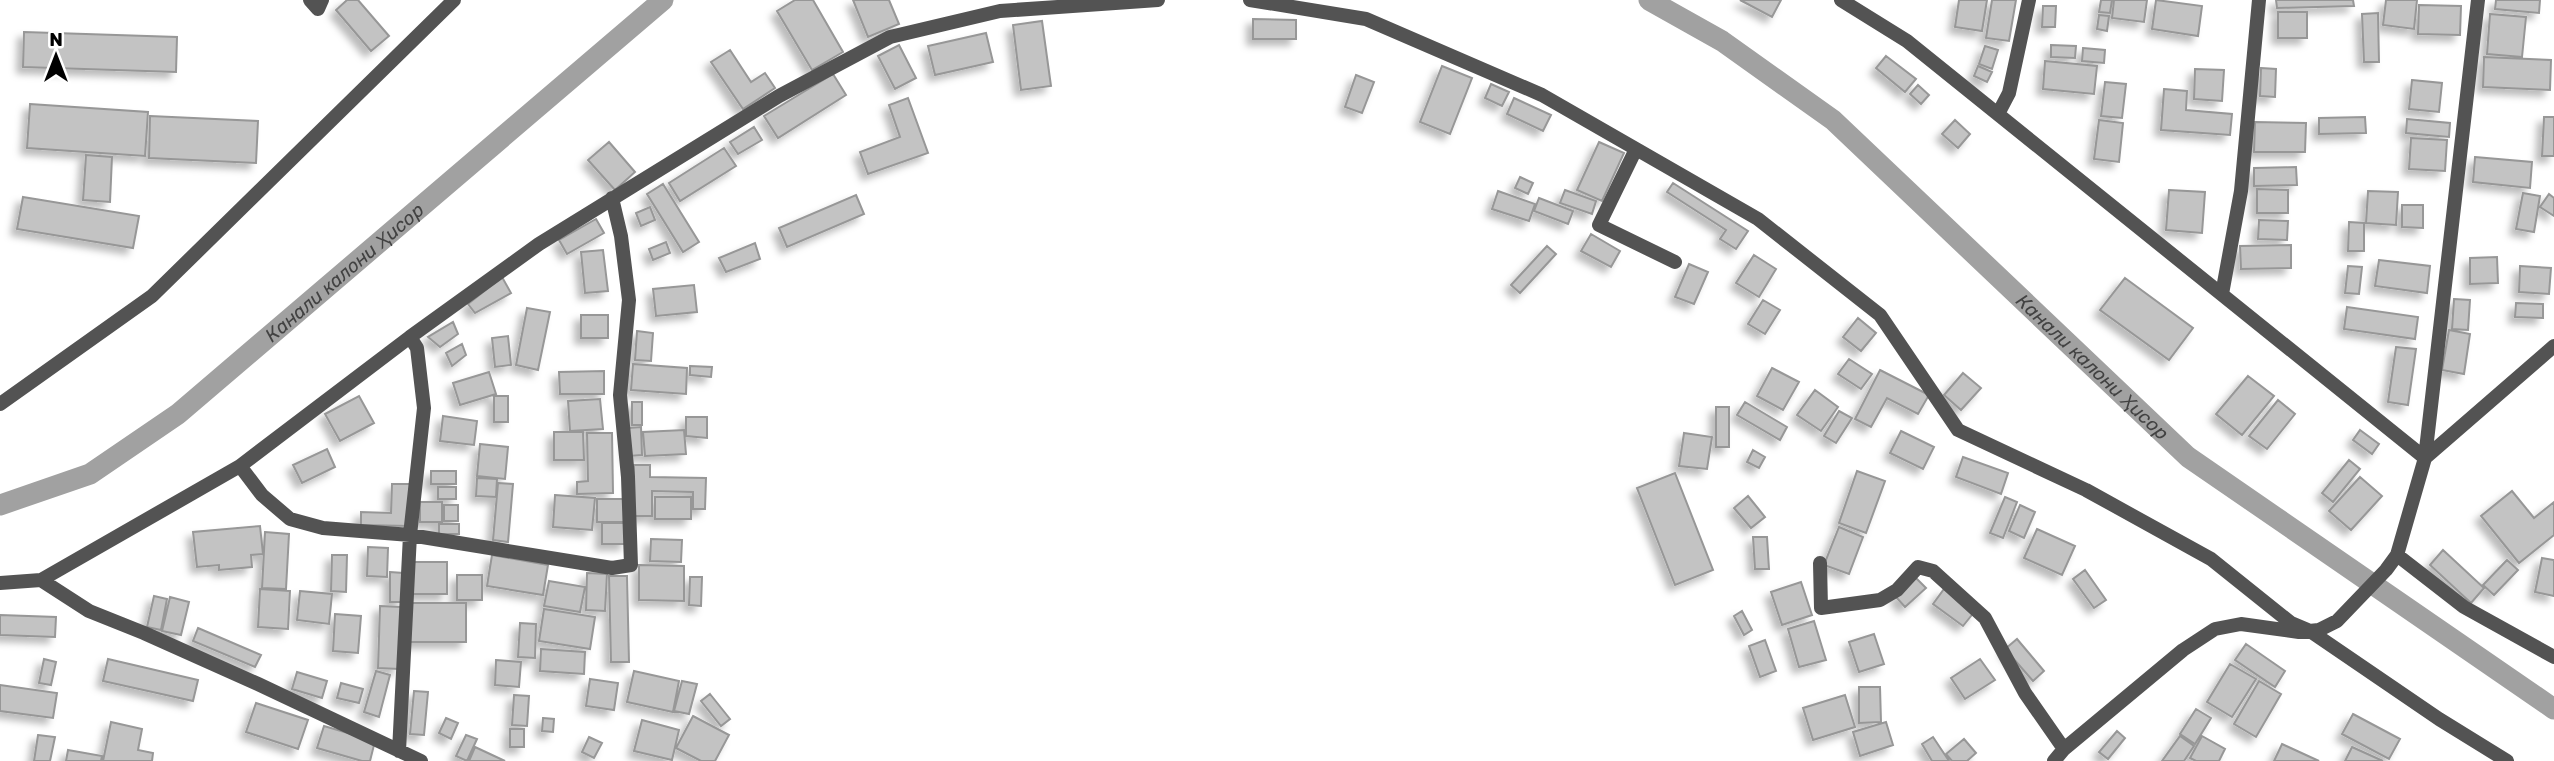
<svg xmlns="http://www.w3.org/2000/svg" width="2554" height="761" viewBox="0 0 2554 761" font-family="Rubik,sans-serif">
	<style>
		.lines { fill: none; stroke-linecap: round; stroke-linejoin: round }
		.canal { stroke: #a1a1a1; stroke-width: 21 }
		.building { fill: #c3c3c3; stroke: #979797; stroke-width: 2; filter: url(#shadow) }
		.minor { stroke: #535353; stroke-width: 14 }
		.labels { text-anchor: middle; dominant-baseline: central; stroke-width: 7; stroke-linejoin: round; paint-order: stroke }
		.water-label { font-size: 19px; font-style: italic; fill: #424242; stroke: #fff }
	</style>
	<defs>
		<filter id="shadow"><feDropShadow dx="-6" dy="6" stdDeviation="3.5" flood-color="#0004"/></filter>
	</defs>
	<rect width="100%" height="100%" fill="#fff"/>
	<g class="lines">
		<g class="canal">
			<path id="s1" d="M1649 0 1722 41 1833 120 2188 457 2554 709"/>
			<path id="s2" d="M0 505 90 474 178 414 663 0"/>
		</g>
	</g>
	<path class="building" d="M347 0H358L389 36 371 51 336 10Z
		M795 0H813L843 52 812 70 777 11Z
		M853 0H889L899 24 868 37Z
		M1740 0H1781L1772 17Z
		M1959 0H1987L1982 31 1955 27Z
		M1992 0H2016L2009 41 1986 38Z
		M2101 0H2112L2110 13 2099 12Z
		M2114 0H2147L2144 22 2112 18Z
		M2156 0 2202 6 2198 36 2152 29Z
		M2276 0H2353L2354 6 2277 8Z
		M2386 0H2417L2414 29 2383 25Z
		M2496 0H2540L2539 13 2495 9Z
		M2419 5 2461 6 2460 35 2418 34Z
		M2043 6H2056L2055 27H2042Z
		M2278 12H2307V38H2278Z
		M2378 13 2379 62H2364L2362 14Z
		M2490 14 2526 17 2522 57 2487 54Z
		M2099 15 2109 16 2107 31 2097 29Z
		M1253 19 1296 20V39H1253Z
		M1042 21 1051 86 1021 90 1013 25Z
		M24 32 177 37 176 72 23 67Z
		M986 33 993 62 935 75 928 46Z
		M899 45 916 78 895 89 878 56Z
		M2051 45 2076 46 2075 58 2051 57Z
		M1985 46 1998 50 1992 69 1979 64Z
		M2083 48 2105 50 2104 63 2082 61Z
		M730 50 751 82 765 73 775 88 743 109 711 62Z
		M1886 56 1916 79 1905 92 1876 68Z
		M2484 57 2551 60 2550 90 2483 87Z
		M2045 61 2097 66 2094 94 2043 89Z
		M1442 66 1472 78 1450 134 1420 122Z
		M1978 66 1992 72 1987 82 1974 76Z
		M2261 68 2276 69 2275 97 2260 96Z
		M2195 69 2224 70 2222 101 2194 99Z
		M833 74 846 95 778 138 764 116Z
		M1356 75 1374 82 1362 113 1345 107Z
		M2412 80 2442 83 2439 112 2409 109Z
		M2105 82 2126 84 2122 118 2101 116Z
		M1491 84 1509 92 1502 106 1485 98Z
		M1918 85 1929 95 1921 104 1910 94Z
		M2164 89 2187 91 2186 110 2232 114 2230 135 2161 130Z
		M908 98 928 153 868 174 860 152 900 137 889 105Z
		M1514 98 1551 115 1543 131 1507 114Z
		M30 104 148 112 145 156 27 148Z
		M150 116 258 121 256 163 149 158Z
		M2365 117 2366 133 2319 134V118Z
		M2544 117H2554V156H2542Z
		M2407 119 2450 123 2449 137 2406 133Z
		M1955 120 1970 134 1958 148 1942 134Z
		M2099 120 2123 123 2119 162 2094 159Z
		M2255 122 2306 123 2305 152H2254Z
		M754 127 762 140 738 154 730 142Z
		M2411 138 2447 140 2445 171 2409 169Z
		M609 142 635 172 615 190 588 160Z
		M1599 142 1624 153 1602 201 1577 190Z
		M724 148 736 166 680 201 669 183Z
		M86 155 112 157 110 202 83 200Z
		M2475 157 2532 162 2530 188 2473 182Z
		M2296 167 2297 185 2254 186V168Z
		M1520 177 1533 183 1528 194 1515 188Z
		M1673 183 1748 231 1736 249 1720 239 1726 230 1667 192Z
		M663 184 699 242 683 252 647 194Z
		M2257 189 2288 190V213H2257Z
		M1565 190 1596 201 1592 214 1560 203Z
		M2169 190 2205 192 2202 233 2166 230Z
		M1498 191 1535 204 1529 221 1492 209Z
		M2368 191 2398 192 2396 225 2366 223Z
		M2523 193 2540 196 2534 232 2516 229Z
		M2549 194 2554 198V216L2540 207Z
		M856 195 864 214 787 247 779 228Z
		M23 197 139 216 133 248 17 229Z
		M1539 198 1573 211 1568 224 1534 211Z
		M2402 205H2423V228L2402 227Z
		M650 207 655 220 641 226 636 213Z
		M596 219 604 233 567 254 559 240Z
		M2259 220 2288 221 2287 240 2258 239Z
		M2349 222 2364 223V251H2348Z
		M1591 234 1620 251 1611 267 1581 251Z
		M666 242 670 253 653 260 649 249Z
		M755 243 760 259 726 272 719 258Z
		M2291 245V268L2241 269 2240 246Z
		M1547 246 1556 254 1520 293 1511 285Z
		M603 250 608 291 585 293 581 252Z
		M1754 255 1776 269 1759 297 1736 283Z
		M2497 257 2498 283 2470 284V258Z
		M2379 260 2430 266 2427 293 2375 286Z
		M1689 264 1708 272 1694 304 1675 297Z
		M2348 266 2362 267 2359 294 2345 293Z
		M2520 266 2551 268 2549 294 2519 292Z
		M502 277 511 293 475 313 468 304Z
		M2125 278 2193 328 2169 360 2100 310Z
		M694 285 697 312 656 316 653 289Z
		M2454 299 2470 300 2468 330 2452 329Z
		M1763 300 1780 310 1765 334 1748 324Z
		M2516 303 2543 304V318L2515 317Z
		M2347 307 2418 317 2415 339 2344 329Z
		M527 308 550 312 538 370 516 365Z
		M581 315H608V338H581Z
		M1858 318 1876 333 1861 351 1843 337Z
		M453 322 458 334 440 347 428 337Z
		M2449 330 2470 334 2464 374 2442 370Z
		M637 331 653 333 651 361 635 360Z
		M508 336 511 365 495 367 492 338Z
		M462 344 466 355 452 366 446 353Z
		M2396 347 2416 349 2408 405 2388 402Z
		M1849 359 1872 374 1861 389 1838 374Z
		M633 364 687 368 686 394 631 390Z
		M690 366 712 367 711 377 690 375Z
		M1772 368 1799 382 1783 410 1757 396Z
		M1880 370 1929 395 1918 414 1887 398 1871 427 1855 419Z
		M604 371V394H560L559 372Z
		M489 372 496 394 460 405 453 383Z
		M1963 373 1981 388 1961 410 1944 395Z
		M2248 376 2274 396 2242 435 2216 414Z
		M1815 390 1838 407 1821 431 1797 415Z
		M359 396 374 423 340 441 325 414Z
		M494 396H508V422H494Z
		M600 399 603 429 570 431 568 401Z
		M2278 400 2295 414 2267 449 2249 436Z
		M632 402H642V425H632Z
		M1745 402 1787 427 1780 440 1737 415Z
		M1716 407H1729V447H1716Z
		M1839 411 1852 418 1836 443 1824 436Z
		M443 416 477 421 474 445 440 441Z
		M686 417H707V438L686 436Z
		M641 427 642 455 629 456 628 428Z
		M684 430 686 454 645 456 643 432Z
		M2360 430 2379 444 2372 454 2353 440Z
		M1901 431 1934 447 1923 469 1890 453Z
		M554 432H583L584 460H554Z
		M587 433H612L613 493 577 494V482L588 481Z
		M1684 433 1712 437 1707 469 1679 466Z
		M480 444 508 447 505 479 477 476Z
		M327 449 335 467 302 483 293 465Z
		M1753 450 1765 457 1759 468 1747 462Z
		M1963 457 2008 473 2001 494 1956 477Z
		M2349 460 2360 469 2333 502 2322 493Z
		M634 465H650V477L706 478 705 509H693V492L652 491V516H634Z
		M431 471H456V484H431Z
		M1857 471 1885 481 1866 533 1839 523Z
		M1675 473 1713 570 1675 585 1637 488Z
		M2360 477 2382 496 2351 530 2329 511Z
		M477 478 497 479 496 497 476 496Z
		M498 483 513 484 508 542 493 540Z
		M392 484H410L409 526 361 525V512L391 513Z
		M438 487H456V499H438Z
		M2512 491 2534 518 2554 502V535L2519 563 2481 516Z
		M555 495 595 498 592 530 553 527Z
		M1748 496 1765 517 1751 528 1734 508Z
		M655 497H691V519H655Z
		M2005 497 2017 502 2003 538 1990 533Z
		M597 499H625V522H597Z
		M420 502H442V522H420Z
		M444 505H458V521H444Z
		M2020 505 2035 512 2024 538 2009 531Z
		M602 523H626V544H602Z
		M439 524H459V534H439Z
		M260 526 263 554 251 555 252 567 219 570V565L197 567 193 532Z
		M1839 527 1863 537 1849 574 1824 565Z
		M2037 529 2075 546 2062 575 2024 558Z
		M265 532 289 534 286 589 262 588Z
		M1753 537H1767L1769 569H1755Z
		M651 539 682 540 681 562 650 561Z
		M368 547 388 548 387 577 367 576Z
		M2443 550 2484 588 2471 603 2430 565Z
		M332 555H347L346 592 331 591Z
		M492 555 548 565 543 595 487 586Z
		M2542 558 2554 560V596L2535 592Z
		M2507 560 2518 570 2494 595 2483 585Z
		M412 562H447V594H412Z
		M639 565 684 566V601L639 600Z
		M2085 570 2106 600 2094 608 2073 579Z
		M390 572 403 573V602H390Z
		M587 573 607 574 605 611 586 610Z
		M457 575H482V600H457Z
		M609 576H627L629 662H611Z
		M690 577H702L701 606 689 605Z
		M1916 578 1926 588 1905 607 1896 597Z
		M549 581 585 587 580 612 544 606Z
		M1801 582 1812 615 1782 625 1771 592Z
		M260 589 290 591 288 629 258 627Z
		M1944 589 1975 611 1963 626 1933 604Z
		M300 591 332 594 329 624 297 620Z
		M154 596 167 599 161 630 147 627Z
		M170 597 189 602 181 635 162 631Z
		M410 603H466V642H410Z
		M380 606 401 607 399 669 378 668Z
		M544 609 595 617 590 649 539 641Z
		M1742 611 1752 630 1744 635 1734 616Z
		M335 614 361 616 358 653 333 651Z
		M0 615 56 617 55 637 0 635Z
		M1814 621 1826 660 1799 667 1788 629Z
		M520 623 536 624 535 658 518 657Z
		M198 628 261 655 255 667 193 641Z
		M1874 634 1884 664 1859 672 1849 642Z
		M2017 639 2044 671 2033 681 2005 649Z
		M1765 640 1776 671 1760 677 1749 646Z
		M2246 644 2285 671 2275 687 2235 660Z
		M541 649 585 652 584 674 540 671Z
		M44 659 56 662 51 685 39 683Z
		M108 659 198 680 193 701 103 681Z
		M1980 659 1995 680 1965 699 1951 678Z
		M496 660 521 662 519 687 495 685Z
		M2230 664 2256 679 2232 717 2207 702Z
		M376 671 390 675 379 717 364 712Z
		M634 671 679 681 673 712 627 702Z
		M297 672 327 681 322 698 292 689Z
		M590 679 618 683 614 710 586 706Z
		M682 681 697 684 689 714 674 711Z
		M2259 681 2281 694 2256 737 2234 724Z
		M341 683 363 689 359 703 337 698Z
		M0 685 57 693 53 718 0 711Z
		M1859 687H1880L1881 722 1859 723Z
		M414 691 428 692 424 735 410 734Z
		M710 694 730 719 721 726 701 701Z
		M514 695 529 696 527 726 512 725Z
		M1845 695 1855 727 1813 740 1803 708Z
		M256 703 308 720 298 749 246 732Z
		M2196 709 2211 718 2195 744 2180 734Z
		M2353 714 2400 739 2389 759 2342 734Z
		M693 716 729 735 715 761H701L676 748Z
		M446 718 458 723 451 739 439 733Z
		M543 718 554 719 553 732 542 731Z
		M642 720 679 730 672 760 634 751Z
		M111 722 142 729 138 750 153 753 152 761H103Z
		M1886 722 1893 745 1860 756 1853 732Z
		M324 726 375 741 370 761H362L317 748Z
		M510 729H524V747H510Z
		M2117 731 2125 738 2108 759 2099 752Z
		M38 735 55 737 50 761H34Z
		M466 735 477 739 467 761 456 756Z
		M2180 736 2194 746 2184 761H2162Z
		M2202 736 2225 749 2219 761H2196L2190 758Z
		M589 737 602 743 594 758 582 752Z
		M1933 737 1949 761H1932L1922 744Z
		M1964 739 1976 753 1967 761H1952L1946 754Z
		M2282 744 2319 761H2274Z
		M475 747 505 761H469Z
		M2352 747 2383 761H2345Z
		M68 750 102 756 101 761H66Z"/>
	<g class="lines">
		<path class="minor" d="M310 0 318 9 322 0
			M1250 0 1366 19 1542 95 1758 219 1880 315 1958 430 2086 490 2211 559 2291 623 2310 631 2439 719 2507 761
			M1841 0 1907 41 2425 458
			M1998 114 2009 93 2029 0
			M1636 149 1599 225 1675 262
			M2222 294 2241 191 2259 0
			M0 404 152 296 454 0
			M2425 458 2478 0
			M240 466 262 495 290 519 323 528 410 535 612 568 631 565 628 477 620 395 629 300 621 236 612 198
			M2397 555 2464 607 2554 657
			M1820 563 1821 608 1880 600 1897 590 1918 567 1933 571 1985 618 2025 693 2064 749
			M41 580 89 611 144 633 258 684 421 761
			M0 583 41 580 240 466 410 337 539 244 779 96 890 37 1000 11 1158 0
			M399 751 410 535 424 408 417 348 410 337
			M2054 761 2064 749 2183 650 2215 629 2241 624 2299 632 2319 630 2337 621 2386 570 2397 555 2425 458 2554 346"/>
	</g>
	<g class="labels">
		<g class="water-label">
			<text stroke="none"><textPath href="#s2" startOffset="420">Канали калони Ҳисор</textPath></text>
			<text stroke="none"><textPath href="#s1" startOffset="578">Канали калони Ҳисор</textPath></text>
		</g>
	</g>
	<g transform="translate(56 56)" stroke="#ffffff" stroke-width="5" paint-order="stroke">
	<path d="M0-5L12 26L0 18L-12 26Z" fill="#000000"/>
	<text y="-10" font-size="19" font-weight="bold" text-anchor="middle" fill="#000000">N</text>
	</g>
</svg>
